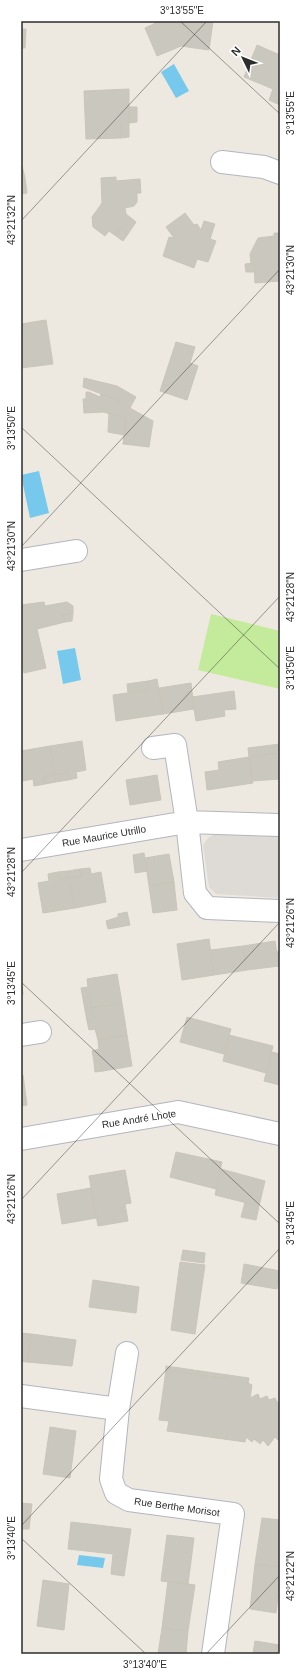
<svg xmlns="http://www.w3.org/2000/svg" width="301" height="1675" viewBox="0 0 301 1675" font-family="Helvetica,sans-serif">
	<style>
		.pitch { fill: #c4ea9b }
		.plaza { fill: #dedbd7 }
		.water { fill: #76c8ed }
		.building { fill: #cac7be; stroke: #cac5b9 }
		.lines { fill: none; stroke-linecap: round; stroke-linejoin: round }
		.minor-casing { stroke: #b3b5c0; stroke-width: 24 }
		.minor { stroke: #fff; stroke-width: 22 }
		.ticks { fill: none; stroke: #2d2d2d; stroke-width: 1; stroke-opacity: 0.45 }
		.labels { text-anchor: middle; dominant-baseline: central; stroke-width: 3; stroke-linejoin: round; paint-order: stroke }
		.street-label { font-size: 10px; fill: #2d2d2d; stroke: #fff }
		.neatline { fill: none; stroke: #2d2d2d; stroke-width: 1.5 }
		.ticks-label { font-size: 10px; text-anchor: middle; fill: #2d2d2d }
	</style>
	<rect width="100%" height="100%" fill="#eee9e0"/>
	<path class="pitch" d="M211 614 280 631V689L198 670Z"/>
	<path class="plaza" d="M220 831 280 834V898L216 894 209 887 203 845 208 838Z"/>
	<path class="water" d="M174 64 189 91 176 98 161 72Z
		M39 471 49 513 30 518 21 475Z
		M75 648 81 680 63 684 57 651Z
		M79 1555 105 1558 103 1568 77 1565Z"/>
	<path class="building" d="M160 21H213L209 50 181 46 157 56 145 28Z
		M21 29H26L25 48H21Z
		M257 45 280 55V105L269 100 273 89 244 77Z
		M129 89V123H121V138L86 139 84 91Z
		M129 107H137V122L129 123Z
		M121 123H129V137L121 138Z
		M21 162 25 178H21Z
		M116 177V181L140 179 141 193H137V202L134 206 125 208 126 214 136 222 128 234 121 228 116 236 109 231 105 236 93 227 92 217 102 203 101 178Z
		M21 178H25L27 193 21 194Z
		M185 213 194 225 197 224 201 230 204 221 215 224 210 239 216 241 208 262 197 259 194 268 163 256 169 237 174 238 166 227Z
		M121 228 128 234 123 241 116 236Z
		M274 233H280V281L255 283 254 263 251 264 250 254 258 238 274 236Z
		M254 263 255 272H246L245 264Z
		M46 320 53 364 21 368V324Z
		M176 342 195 347 190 363 198 366 187 400 160 391Z
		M84 378 117 386 136 397 130 408 112 398 83 387Z
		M86 392H89L100 397 101 394 112 398 153 421 149 447 123 444 126 418 103 412 84 413 83 399H86Z
		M109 413 126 418 124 435 108 432Z
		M44 602 45 606 67 602 73 606V613L63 615 65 622 37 629 46 668 24 673 21 661V605Z
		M73 613 72 621 65 622 63 615Z
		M157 679 163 714 116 721 113 695 149 690 148 681Z
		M148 681 149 690 128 693 127 684Z
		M191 683 194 709 163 714 159 688Z
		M234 691 236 709 224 710 225 716 196 721 192 697Z
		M82 741 86 770 76 772 77 778 68 780 67 773 55 775 50 746Z
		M280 744V753L249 757 248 748Z
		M50 746 55 775 43 777 45 784 34 786 33 779 23 781 21 768V751Z
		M280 753V779L252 781 249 757Z
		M249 757 253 783 207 790 205 772 219 770 218 762Z
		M67 773 68 780 56 782 55 775Z
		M55 775 56 782 45 784 43 777Z
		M157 775 161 800 130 805 126 780Z
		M144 853 147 871 135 873 133 855Z
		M169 854 174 882 149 886 145 858Z
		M90 868 91 874 101 872 106 902 75 908 69 878 81 876 80 869Z
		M80 869 81 876 69 878 68 871Z
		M68 871 69 878 59 879 58 872Z
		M58 872 59 879 69 878 75 908 43 913 38 883 49 881 48 874Z
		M174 882 177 910 153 913 149 886Z
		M127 912 130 925 108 929 106 921 118 917V914Z
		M209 939 214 975 182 980 177 944Z
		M275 941 279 966 247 970 243 946Z
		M243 946 247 970 214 975 211 950Z
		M280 951V972L277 952Z
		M117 974 122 1003 92 1008 90 998 83 999 81 988 88 987 87 979Z
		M21 981 23 994 21 995Z
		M90 998 92 1008 85 1010 83 999Z
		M122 1003 127 1035 98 1040 95 1029 89 1030 87 1021 94 1020 92 1008Z
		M92 1008 94 1020 87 1021 85 1010Z
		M187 1017 231 1029 224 1054 180 1042Z
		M127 1035 132 1066 103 1071 100 1060 94 1062 92 1051 99 1049 98 1040Z
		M229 1035 273 1046 266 1073 223 1061Z
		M272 1052 280 1054V1085L264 1081Z
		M100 1060 103 1071 95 1072 94 1062Z
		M23 1075 27 1105 21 1106V1076Z
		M176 1152 222 1162 216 1189 170 1177Z
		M221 1169 265 1181 259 1206 215 1195Z
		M125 1170 131 1203 125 1204 128 1221 98 1226 89 1176Z
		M91 1188 96 1218 62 1224 57 1194Z
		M245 1202 259 1206 256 1220 241 1217Z
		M183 1250 205 1253 204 1263 181 1260Z
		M180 1262 205 1265 195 1334 171 1330Z
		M244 1264 280 1271 277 1289 241 1283Z
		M93 1280 139 1287 136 1313 89 1307Z
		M21 1333 31 1334 27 1362 21 1361Z
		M31 1334 76 1340 72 1366 27 1362Z
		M166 1366 228 1375 227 1379 166 1370Z
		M166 1370 227 1379 228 1375 249 1378 248 1383 252 1385 250 1398 258 1394 260 1399 267 1396 269 1400 275 1398 280 1407V1438L278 1440 275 1437 268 1446 263 1440 260 1444 254 1439 252 1442 246 1437 245 1442 167 1431 169 1421 159 1420Z
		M50 1427 76 1431 70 1478 43 1474Z
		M21 1503 32 1504 29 1529H21Z
		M262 1518 280 1520V1567L255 1564Z
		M71 1522 131 1529 124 1576 111 1574 113 1554 68 1549Z
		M167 1535 194 1538 188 1584 161 1581Z
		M255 1564 280 1567V1582L276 1613 250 1609Z
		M43 1580 69 1584 64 1630 37 1626Z
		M168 1581 195 1585 188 1631 162 1628Z
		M162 1628 188 1631 186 1654H158Z
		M255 1641 280 1645 279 1654H253Z"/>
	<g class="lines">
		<g class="minor-casing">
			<path id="minor" d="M222 162 264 167 280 173
				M21 560 76 551
				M153 748 175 745 187 822 195 893 207 908 280 911
				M21 850 187 822 280 825
				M21 1035 40 1032
				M21 1139 178 1112 280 1134
				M127 1353 118 1409 111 1479 116 1493 129 1500 233 1514 213 1654
				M21 1396 118 1409"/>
		</g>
		<use href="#minor" class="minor"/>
	</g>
	<path class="ticks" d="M180 21 280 114M21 221 207 21M21 427 280 669M21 547 280 269M21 873 280 596M21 982 280 1224M21 1200 280 922M21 1526 280 1248M21 1538 146 1654M206 1654 280 1575"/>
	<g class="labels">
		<g class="street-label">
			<text transform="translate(104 836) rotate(-10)">Rue Maurice Utrillo</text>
			<text transform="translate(139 1119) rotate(-9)">Rue André Lhote</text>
			<text transform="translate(177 1507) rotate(8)">Rue Berthe Morisot</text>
		</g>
	</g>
	<rect width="301" height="1675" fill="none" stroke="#ffffff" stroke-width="44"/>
	<g transform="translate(243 58) rotate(313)" stroke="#ffffff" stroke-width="3" paint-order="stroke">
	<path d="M0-3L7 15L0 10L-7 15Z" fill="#2d2d2d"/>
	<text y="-6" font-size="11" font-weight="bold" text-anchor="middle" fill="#2d2d2d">N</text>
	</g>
	<rect x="22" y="22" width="257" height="1631" class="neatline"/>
	<g class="ticks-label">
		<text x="182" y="14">3°13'55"E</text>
		<text transform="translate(290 113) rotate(-90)" y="4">3°13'55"E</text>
		<text transform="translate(11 220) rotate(-90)" y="4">43°21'32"N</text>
		<text transform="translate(290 270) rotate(-90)" y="4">43°21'30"N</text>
		<text transform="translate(11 428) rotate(-90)" y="4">3°13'50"E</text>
		<text transform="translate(11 546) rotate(-90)" y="4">43°21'30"N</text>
		<text transform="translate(290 597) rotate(-90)" y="4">43°21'28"N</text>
		<text transform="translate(290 668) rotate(-90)" y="4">3°13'50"E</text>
		<text transform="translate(11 872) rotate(-90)" y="4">43°21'28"N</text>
		<text transform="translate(290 923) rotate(-90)" y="4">43°21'26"N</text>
		<text transform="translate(11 983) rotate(-90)" y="4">3°13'45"E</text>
		<text transform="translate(11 1199) rotate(-90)" y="4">43°21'26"N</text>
		<text transform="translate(290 1223) rotate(-90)" y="4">3°13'45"E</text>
		<text transform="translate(11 1538) rotate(-90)" y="4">3°13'40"E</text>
		<text transform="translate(290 1576) rotate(-90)" y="4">43°21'22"N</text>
		<text x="145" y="1668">3°13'40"E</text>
	</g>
</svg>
